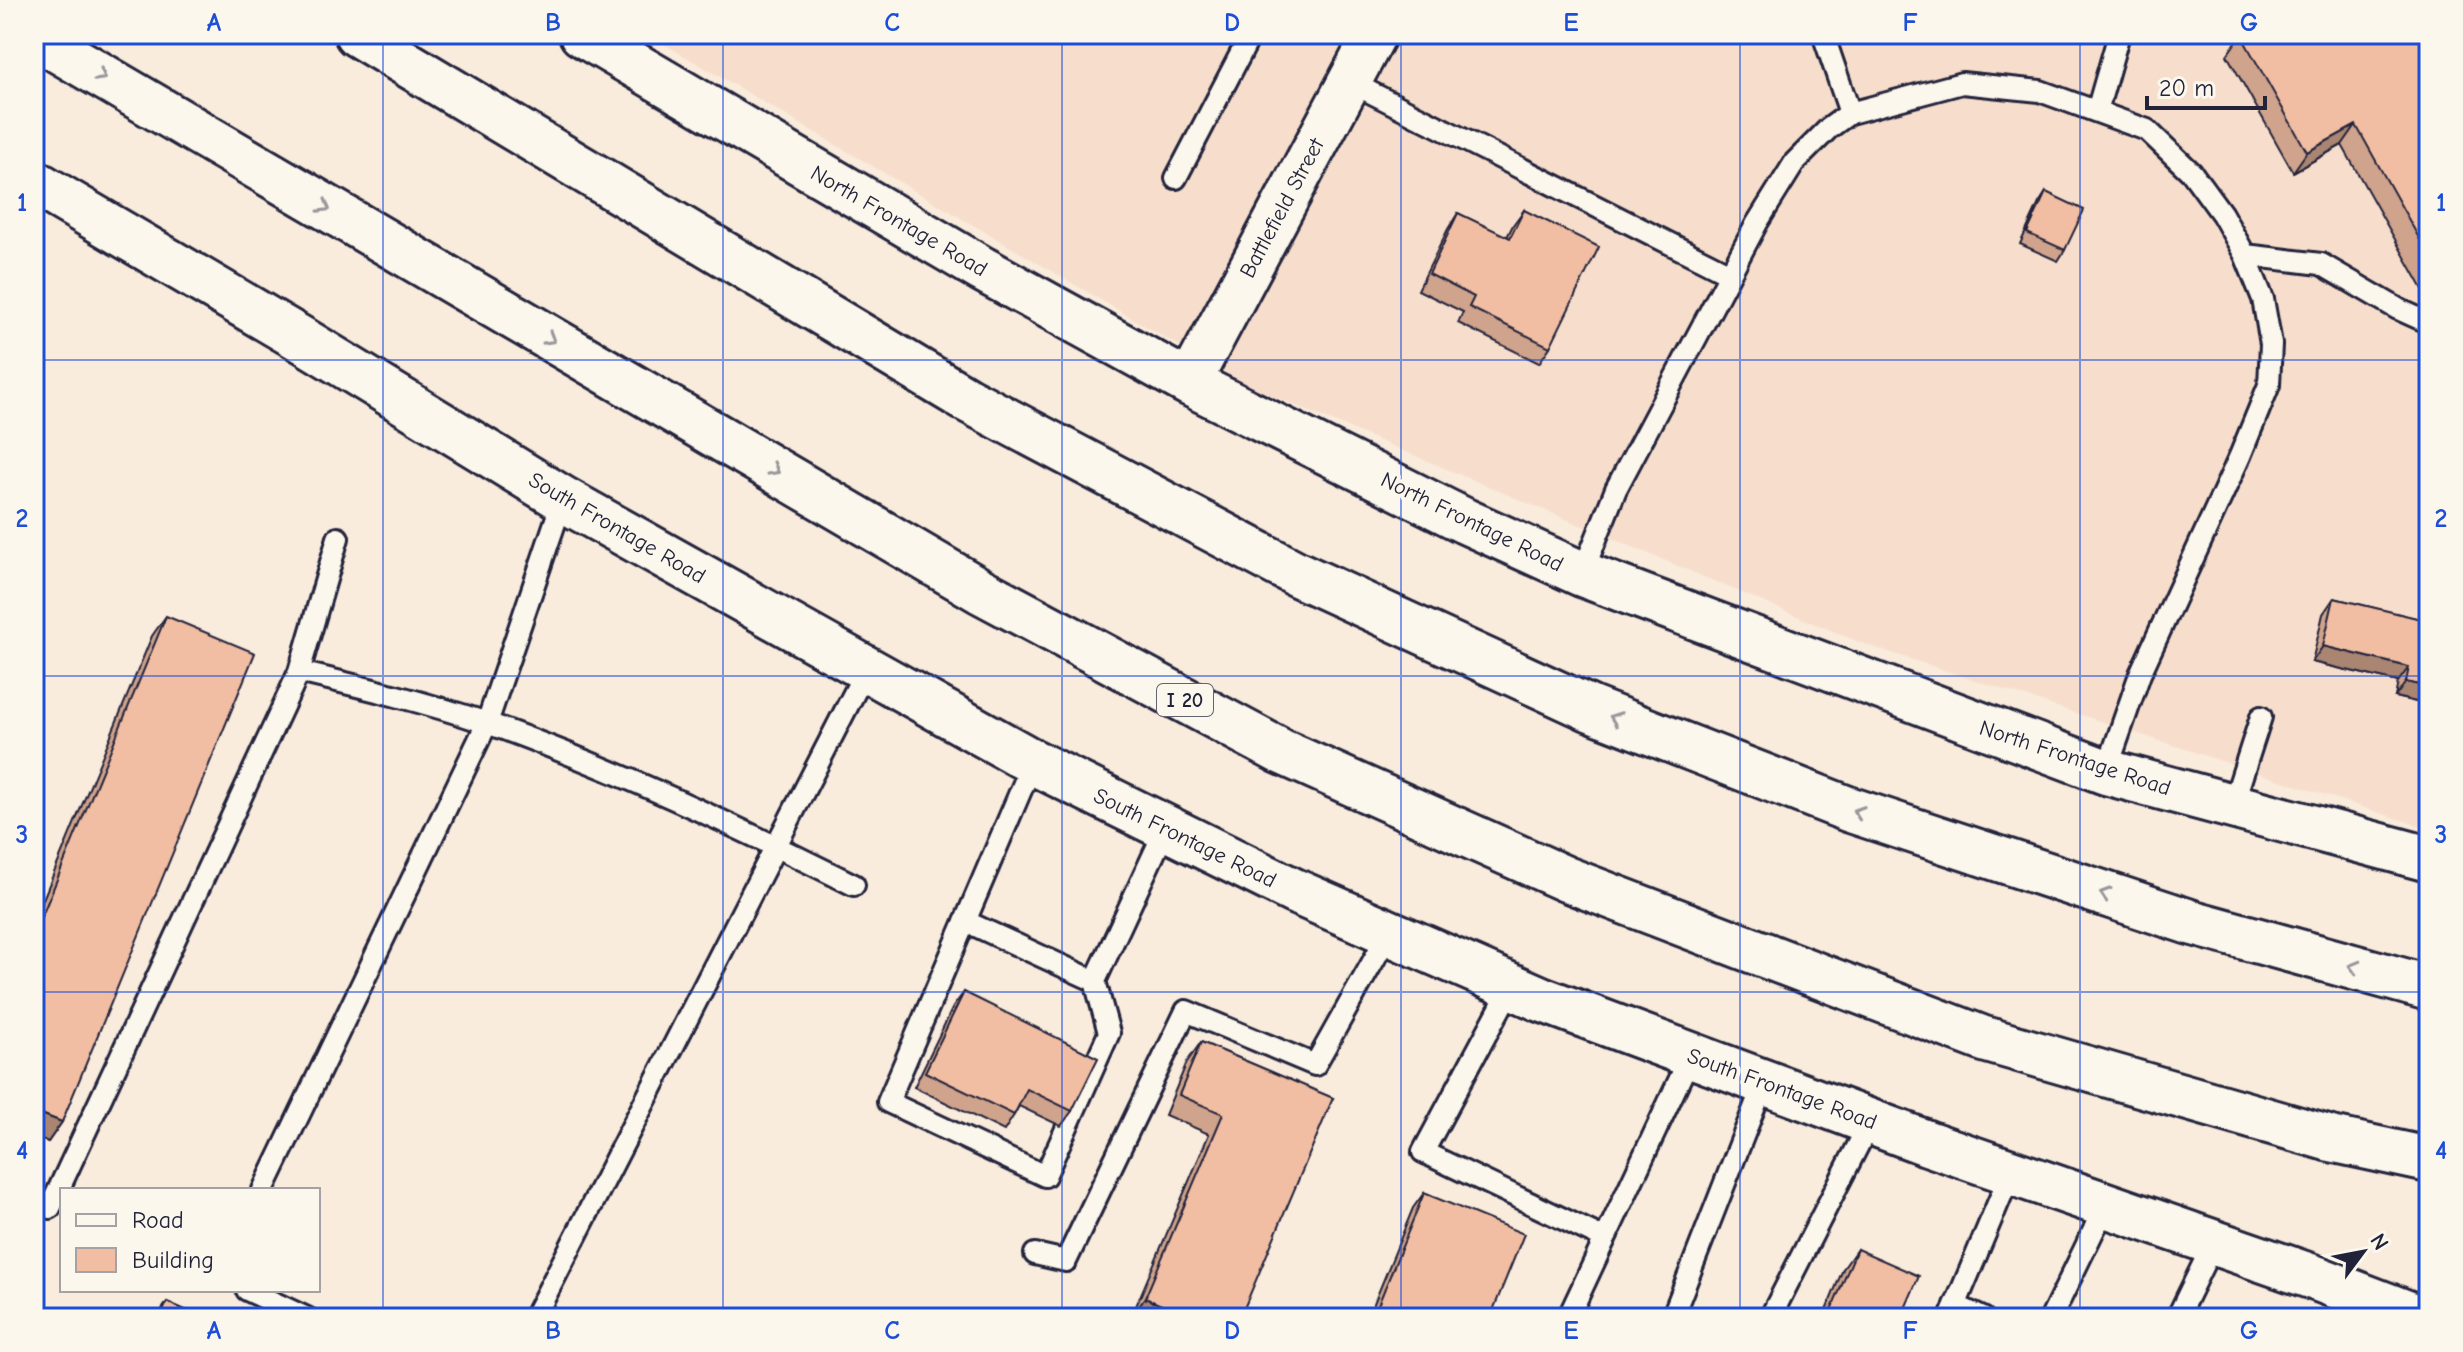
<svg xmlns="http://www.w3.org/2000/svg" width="2463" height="1352" viewBox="0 0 2463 1352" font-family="'Comic Neue',sans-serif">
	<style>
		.built { fill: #f7decc }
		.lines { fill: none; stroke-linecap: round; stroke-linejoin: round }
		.service-casing { stroke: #22223b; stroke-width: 26 }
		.minor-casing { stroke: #22223b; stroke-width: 48 }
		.tertiary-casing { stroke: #22223b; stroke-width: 50 }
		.motorway-casing { stroke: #22223b; stroke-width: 50 }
		.service { stroke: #fbf7ec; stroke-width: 20 }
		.minor { stroke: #fbf7ec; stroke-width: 42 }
		.tertiary { stroke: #fbf7ec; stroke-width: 44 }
		.motorway { stroke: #fbf7ec; stroke-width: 44 }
		.wall { fill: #cfa38c; stroke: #22223b; stroke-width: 2 }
		.shaded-wall { fill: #a98572; stroke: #22223b; stroke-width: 2 }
		.building { fill: #f1bea3; stroke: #22223b; stroke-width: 2 }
		.oneway { stroke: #99979c }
		.grid { fill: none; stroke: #1d4ed8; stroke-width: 2; stroke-opacity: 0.55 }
		.labels { text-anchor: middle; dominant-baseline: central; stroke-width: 8; stroke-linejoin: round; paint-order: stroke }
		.shield { fill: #fbf7ec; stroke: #636270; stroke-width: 2 }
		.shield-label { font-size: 20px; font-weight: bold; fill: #22223b }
		.street-label { font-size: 22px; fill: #22223b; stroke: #fbf7ec }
		.neatline { fill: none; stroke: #1d4ed8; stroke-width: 3 }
		.grid-label { font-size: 26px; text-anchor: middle; font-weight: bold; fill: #1d4ed8 }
	</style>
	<rect width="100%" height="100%" fill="#f9ecdd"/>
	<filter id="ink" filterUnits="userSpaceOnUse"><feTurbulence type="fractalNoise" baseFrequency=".0125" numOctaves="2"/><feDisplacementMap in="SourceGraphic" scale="16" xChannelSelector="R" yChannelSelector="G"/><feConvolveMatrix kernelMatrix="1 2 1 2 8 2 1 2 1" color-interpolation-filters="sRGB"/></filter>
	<g filter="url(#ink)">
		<path class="built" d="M647 34H2429V829L1861 643 1244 384Z"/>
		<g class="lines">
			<g class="service-casing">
				<path id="service" d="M1823 34 1850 113
					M1350 82 1730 274
					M2097 111 2119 34
					M1176 178 1251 34
					M2245 255 2321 264 2398 309 2429 323
					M1582 574 1616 489 1757 223 1795 162 1828 129 1850 113 1962 83 2040 91 2147 130 2192 173 2222 214 2245 255 2263 299 2271 344 2269 385 2240 456 2140 674 2106 772
					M299 672 338 538
					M1033 762 888 1102 1045 1176 1109 1033 1095 981 1166 828
					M2232 807 2261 717
					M965 921 1095 981
					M1512 986 1423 1152 1605 1239
					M263 1190 487 723 563 499
					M50 1208 299 672C363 687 425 702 487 723 613 768 734 825 854 885
					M1035 1254 1066 1261 1186 1011 1315 1065 1389 933
					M247 1290 307 1318
					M1955 1305 1983 1318
					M534 1318 867 668
					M1568 1318 1691 1055
					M1672 1318 1764 1083
					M1770 1318 1870 1122
					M1950 1318 2011 1172
					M2051 1318 2106 1205
					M2177 1318 2214 1242"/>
			</g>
			<g class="minor-casing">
				<path id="minor" d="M1189 383 1375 34"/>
			</g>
			<g class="tertiary-casing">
				<path id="tertiary" d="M582 34 982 269 1189 383 1465 521 1582 574 2106 772 2429 859
					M34 182 306 342 563 499 1033 762 1294 891 1541 999 1927 1143 2313 1277 2420 1318"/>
			</g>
			<g class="motorway-casing">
				<path id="motorway" d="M357 34 966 399 1297 574 1591 709 1848 809 2190 922 2429 988
					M34 36 981 591 1280 751 1566 879 1984 1039 2331 1139 2429 1160"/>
			</g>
			<use href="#service" class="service"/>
			<use href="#minor" class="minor"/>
			<use href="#tertiary" class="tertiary"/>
			<use href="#motorway" class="motorway"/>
		</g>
		<path class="wall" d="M2241 35 2427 109 2429 112V300L2342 145 2293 172 2227 55Z
			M2046 192 2065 250 2058 261 2020 244 2039 203Z
			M1524 210 1550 347 1539 363 1458 323 1463 312 1418 290 1448 229 1458 213 1507 237 1513 225Z
			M2334 598 2419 619 2422 615 2429 616V705L2395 697 2398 682 2312 662 2323 614Z
			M166 616 62 1122 48 1142 34 1136V921L152 636Z
			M964 992 1072 1111 1061 1126 1019 1106 1014 1115 1004 1131 914 1087 953 1007Z
			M1201 1042 1333 1098 1131 1318 1209 1134 1165 1115 1187 1062Z
			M1424 1193 1490 1318H1368L1413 1208Z
			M1857 1249 1901 1318H1823L1843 1269Z
			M167 1302 203 1318H156Z"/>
		<path class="shaded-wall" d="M2429 96V108L2408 119 2422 100Z
			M2356 125 2342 145 2293 172 2307 152Z
			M2323 646 2409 667 2398 682 2312 662Z
			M2406 682 2429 687V705L2395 697Z
			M34 1111 62 1122 48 1142 34 1136Z
			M1145 1298 1192 1318H1131Z
			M1376 1310 1394 1318H1370Z"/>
		<path class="building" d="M2242 34H2429V96L2422 100 2429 112V256L2356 125 2307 152 2241 35Z
			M2046 192 2084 210 2065 250 2027 233Z
			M1524 210 1599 247 1550 347 1469 307 1474 297 1429 274 1458 213 1510 238Z
			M2334 598 2421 619 2422 615 2429 616V687L2406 682 2409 667 2323 646Z
			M166 616 255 653 62 1122 34 1111V935Z
			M964 992 1098 1058 1072 1111 1027 1089 1014 1115 925 1072Z
			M1201 1042 1333 1098 1240 1318H1192L1145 1298 1223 1114 1179 1095Z
			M1424 1193 1524 1234 1490 1318H1394L1376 1310Z
			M1857 1249 1919 1276 1901 1318H1828Z
			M167 1302 203 1318H160Z"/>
		<defs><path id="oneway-chevron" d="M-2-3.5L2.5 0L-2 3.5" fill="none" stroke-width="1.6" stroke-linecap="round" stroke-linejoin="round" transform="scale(2)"/></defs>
		<g class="oneway">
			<use href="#oneway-chevron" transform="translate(101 76) rotate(30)"/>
			<use href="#oneway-chevron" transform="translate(325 207) rotate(30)"/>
			<use href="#oneway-chevron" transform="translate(550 339) rotate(30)"/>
			<use href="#oneway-chevron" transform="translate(774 470) rotate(30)"/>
			<use href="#oneway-chevron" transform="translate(1615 718) rotate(-159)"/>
			<use href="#oneway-chevron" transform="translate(1858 812) rotate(-161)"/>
			<use href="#oneway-chevron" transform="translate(2105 894) rotate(-162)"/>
			<use href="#oneway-chevron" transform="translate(2354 967) rotate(-164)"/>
		</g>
	</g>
	<path class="grid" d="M383 34V1318M723 34V1318M1062 34V1318M1401 34V1318M1740 34V1318M2080 34V1318M34 360H2429M34 676H2429M34 992H2429"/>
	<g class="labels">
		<rect class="shield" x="1157" y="684" width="56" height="32" rx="6"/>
		<g class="shield-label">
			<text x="1185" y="700">I 20</text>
		</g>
		<g class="street-label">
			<text transform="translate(1282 208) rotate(-62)">Battlefield Street</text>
			<text transform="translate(899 221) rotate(30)">North Frontage Road</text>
			<text transform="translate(1472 522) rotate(26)">North Frontage Road</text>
			<text transform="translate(617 528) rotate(30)">South Frontage Road</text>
			<text transform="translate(2075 758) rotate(18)">North Frontage Road</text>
			<text transform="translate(1185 838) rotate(26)">South Frontage Road</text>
			<text transform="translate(1782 1089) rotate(20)">South Frontage Road</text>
		</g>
	</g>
	<rect width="2463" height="1352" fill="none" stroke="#fbf7ec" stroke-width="88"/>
	<rect x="60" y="1188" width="260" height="104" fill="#fbf7ec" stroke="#a4a2a5" stroke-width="2"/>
	<rect x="76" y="1214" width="40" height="12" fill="#fbf7ec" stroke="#a4a2a5" stroke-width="2"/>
	<text x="132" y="1228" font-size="24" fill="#22223b">Road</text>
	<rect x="76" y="1248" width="40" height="24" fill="#f1bea3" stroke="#a4a2a5" stroke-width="2"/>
	<text x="132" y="1268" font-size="24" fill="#22223b">Building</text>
	<g transform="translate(2363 1252) rotate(58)" stroke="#fbf7ec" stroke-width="6" paint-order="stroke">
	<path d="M0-6L14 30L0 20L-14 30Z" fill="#22223b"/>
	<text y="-12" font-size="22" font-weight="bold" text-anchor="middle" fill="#22223b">N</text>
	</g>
	<path d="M2147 96v12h118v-12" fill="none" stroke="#22223b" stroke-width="4"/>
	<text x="2159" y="96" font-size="24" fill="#22223b" stroke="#fbf7ec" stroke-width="6" paint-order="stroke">20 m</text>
	<rect x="44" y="44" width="2375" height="1264" class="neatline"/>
	<g class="grid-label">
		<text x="214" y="31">A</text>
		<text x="553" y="31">B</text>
		<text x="892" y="31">C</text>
		<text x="1232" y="31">D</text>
		<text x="1571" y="31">E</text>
		<text x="1910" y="31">F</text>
		<text x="2249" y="31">G</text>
		<text x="22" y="211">1</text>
		<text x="2441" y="211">1</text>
		<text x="22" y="527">2</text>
		<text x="2441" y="527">2</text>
		<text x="22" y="843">3</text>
		<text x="2441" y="843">3</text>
		<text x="22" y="1159">4</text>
		<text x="2441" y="1159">4</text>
		<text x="214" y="1339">A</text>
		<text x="553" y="1339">B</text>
		<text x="892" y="1339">C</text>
		<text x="1232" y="1339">D</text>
		<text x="1571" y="1339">E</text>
		<text x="1910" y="1339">F</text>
		<text x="2249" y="1339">G</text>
	</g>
</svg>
